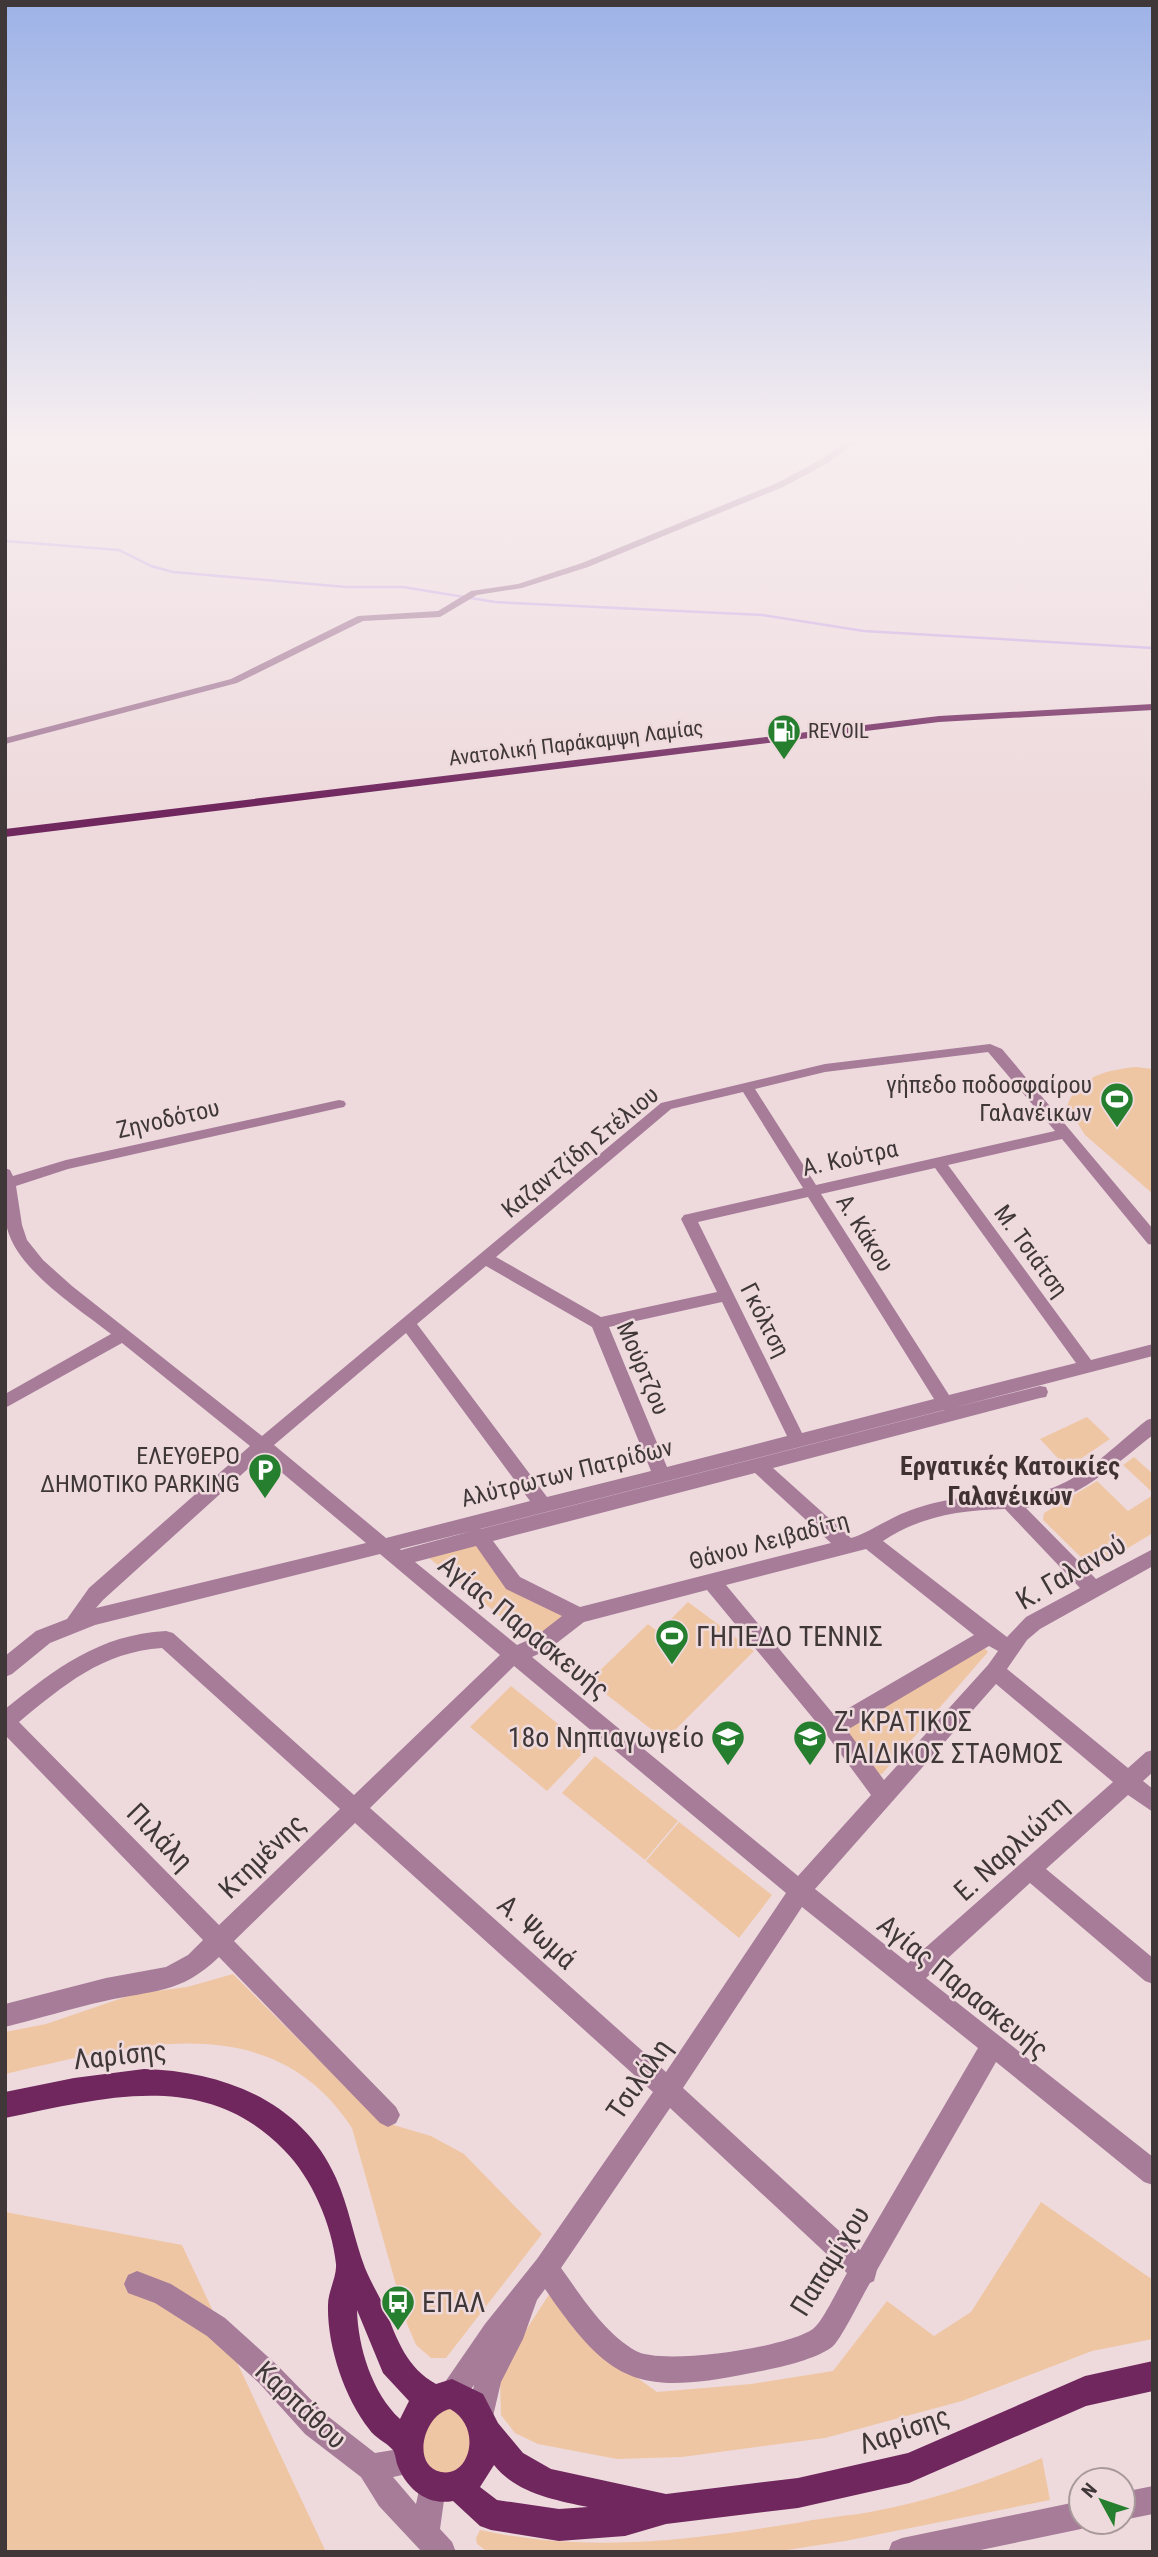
<svg xmlns="http://www.w3.org/2000/svg" width="1158" height="2557" viewBox="0 0 1158 2557" font-family="'Roboto Condensed',sans-serif">
	<style>
		.green { fill: #efc6a3 }
		.lines { fill: none; stroke-linecap: round; stroke-linejoin: round }
		.stream { stroke: #ceaee6; stroke-width: 2.5 }
		.minor { fill: #a67c99; fill-rule: evenodd }
		.major { fill: #70275e; fill-rule: evenodd }
		.labels { text-anchor: middle; dominant-baseline: central; stroke-width: 5; stroke-linejoin: round; paint-order: stroke }
		.far-poi-label { font-size: 21px; fill: #3f3738; stroke: #eedadd; text-anchor: start }
		.far-street-label { font-size: 21px; fill: #3f3738; stroke: #eedadd }
		.poi-label { font-size: 24px; fill: #3f3738; stroke: #eedadd; text-anchor: end }
		.street-label { font-size: 24px; fill: #3f3738; stroke: #eedadd }
		.neighbourhood-label { font-size: 26px; font-weight: bold; fill: #403133; stroke: #eedadd }
		.near-street-label { font-size: 28px; fill: #3f3738; stroke: #eedadd }
		.near-poi-label { font-size: 28px; fill: #3f3738; stroke: #eedadd; text-anchor: start }
	</style>
	<rect width="100%" height="100%" fill="#eedadd"/>
	<path class="green" d="M1136 1067 1153 1069V1194L1085 1135 1067 1106C1078 1076 1107 1070 1136 1067Z
		M1087 1417 1110 1439 1067 1468 1040 1439Z
		M1134 1457 1153 1474V1493L1123 1465Z
		M1097 1481 1128 1511 1153 1495V1533L1093 1569 1043 1520 1044 1513Z
		M478 1543 564 1616 533 1643 429 1558Z
		M688 1602 754 1651 665 1740 589 1681 648 1624 658 1632Z
		M982 1645 988 1652 882 1774 875 1775 846 1738 849 1725Z
		M511 1686 588 1748 547 1791 470 1727Z
		M595 1756 678 1821 645 1860 562 1793Z
		M679 1822 772 1895 739 1938 646 1861Z
		M233 1974 380 2121 431 2136 464 2154 542 2234 446 2358H431L416 2345 407 2324 352 2128C271 2002 125 2047 5 2074V2032L46 2024 134 1994 187 1987Z
		M1041 2202 1153 2280V2339L1092 2351 962 2401 825 2438 682 2457 617 2459 538 2444 515 2433 501 2415 500 2381 515 2347 550 2293 600 2351 657 2392 751 2384 833 2371 887 2301 934 2336 971 2312Z
		M5 2212 182 2245 326 2552H5Z
		M452 2406 472 2422 468 2463 445 2476 422 2463V2424Z
		M1042 2458 1050 2500 845 2541 774 2552H488L477 2544 476 2538 480 2530C590 2554 692 2540 802 2522 826 2517 851 2516 875 2511 933 2500 988 2481 1042 2458Z"/>
	<g class="lines">
		<path class="stream" d="M5 541 119 550 151 566 173 572 346 587H403L495 602 762 615 864 631 1153 648"/>
		<path class="minor" d="M846 442H855L828 463 783 487 588 567 522 588 477 595 440 617 363 621 237 683 5 744V738L231 679 358 616 438 611 471 591 518 584 582 563 777 483 822 459Z
			M990 1044 1002 1049 1153 1229V1245L1148 1244 1062 1139 948 1165 1091 1360 1153 1344V1356L952 1408 1040 1386 1046 1387 1048 1392 1046 1397 1040 1398 773 1468 851 1538C865 1534 876 1526 889 1520 903 1512 919 1507 934 1503 971 1493 1010 1500 1046 1490 1084 1479 1116 1444 1147 1420L1153 1418V1435C1113 1466 1078 1501 1026 1508L1096 1579 1153 1549V1566L1040 1629 1027 1640 1007 1669 1128 1768 1146 1752 1153 1750V1772L1143 1781 1153 1789V1812L1128 1795 1046 1869 1153 1958V1984L1145 1981 1030 1883 926 1978 1153 2157V2185L1144 2182 996 2062 877 2270 874 2281 870 2283C862 2296 841 2340 832 2347 813 2361 773 2369 751 2373 638 2396 610 2384 545 2289L537 2300 523 2339 501 2382 491 2425 481 2428 471 2425 468 2415 474 2385 461 2403 452 2407 443 2403 439 2394 443 2385 485 2324 537 2259 653 2092 355 1823 234 1941 396 2107 400 2115 396 2123 388 2127 380 2123 219 1957C181 1994 153 1990 105 2001 72 2008 38 2019 5 2027V2004L106 1978 166 1967 188 1955 203 1940 5 1735V1709C57 1668 98 1635 166 1631L173 1633 354 1795 500 1655 380 1554 95 1625 50 1643 12 1674 5 1677V1656L36 1631 67 1619 89 1588 250 1446 122 1343 5 1408V1394L111 1334C78 1308 18 1271 7 1228 2 1209 5 1187 5 1168L10 1170 13 1176 66 1160 339 1100 344 1101 346 1104 344 1107 339 1108 68 1169 16 1186 22 1225 27 1240 43 1260 72 1286 262 1436 661 1103 825 1064ZM988 1052 1055 1131 816 1185 755 1089 825 1072ZM743 1092 803 1188 684 1215 681 1219 717 1292 601 1317 496 1257 671 1109ZM935 1168 1076 1363 949 1395 821 1194ZM808 1197 934 1399 802 1433 698 1222ZM486 1266 592 1327 651 1471 547 1497 417 1324ZM722 1302 787 1436 667 1467 609 1327ZM406 1333 530 1501 386 1538 274 1445ZM945 1410 481 1529H480L944 1410ZM262 1456 366 1543 96 1608 103 1600ZM755 1473 831 1543 580 1607 520 1577 493 1541ZM1005 1509 1080 1588 1026 1617 1007 1637 883 1541C920 1516 961 1510 1005 1509ZM472 1531 401 1550 400 1549ZM476 1546 506 1589 562 1616 535 1637 517 1645 415 1562ZM866 1549 974 1635 835 1716 726 1585ZM707 1590 826 1734 871 1795 798 1876 532 1657 549 1649 584 1622ZM989 1646 998 1651 988 1665 884 1780 847 1730ZM162 1648 340 1809 219 1925 19 1722C64 1685 102 1652 162 1648ZM514 1666 786 1893 666 2072 370 1808ZM996 1684 1113 1782 908 1963 815 1889ZM802 1907 978 2048 860 2250 683 2088ZM670 2108 847 2273C840 2285 823 2321 814 2328 792 2347 662 2366 636 2351 604 2333 582 2297 561 2268Z
			M137 2271 171 2284 225 2318 277 2365 325 2414 375 2453 411 2447 421 2451 425 2461 421 2471 393 2477 416 2504 422 2476 432 2472 442 2476 446 2486 440 2529 452 2542 456 2552H422L379 2506 361 2477 305 2434 259 2383 207 2336 155 2303 128 2293 124 2284 128 2275Z
			M1153 2486V2514L1123 2520V2492Z
			M1081 2501V2522H1092L1081 2529 971 2552H888L892 2542 902 2538Z"/>
		<path class="major" d="M1153 704V710L939 722 5 837V829L939 716Z
			M144 2069C222 2071 302 2101 336 2178 349 2207 354 2239 365 2268 371 2283 380 2297 386 2311 397 2340 407 2368 436 2384L452 2379 483 2394 498 2423 523 2453 551 2469 666 2494 798 2478 908 2453 1085 2376 1153 2361V2391L1086 2406 909 2483 798 2508 666 2524 625 2536 559 2541 491 2530 480 2526 453 2501C426 2506 406 2488 397 2464 396 2460 395 2453 393 2450 386 2442 375 2438 369 2429 344 2397 327 2345 328 2305 328 2291 337 2277 336 2264 332 2225 312 2178 284 2150 205 2068 104 2098 5 2118V2092L74 2078ZM357 2310 383 2373 409 2401 400 2419C372 2393 358 2347 357 2310ZM450 2409C483 2427 470 2478 441 2472 411 2466 423 2415 450 2409ZM494 2465C516 2493 555 2500 588 2507L559 2509 497 2500 480 2487Z"/>
	</g>
	<linearGradient id="sky" x2="0" y2="1"><stop stop-color="#9db2e7"/><stop offset="0.55" stop-color="#f7eef0"/><stop offset="1" stop-color="#f7eef0" stop-opacity="0"/></linearGradient>
	<rect width="1158" height="800" fill="url(#sky)"/>
	<defs>
		<g id="fuel-pin" transform="scale(1.75)"><path d="M0 17L-7.5 6A9.5 9.5 0 1 1 7.5 6Z" fill="#257f2e" stroke="#eedadd"/><path d="M-5.5-6h7V0h2V4h1.3V-2.5L3-4.5l.8-.8L6-3V5H2.5V1h-1V6h-7ZM-4.2-4.7v3.2H.2V-4.7Z" fill="#fff"/></g>
		<g id="stadium-pin" transform="scale(1.75)"><path d="M0 17L-7.5 6A9.5 9.5 0 1 1 7.5 6Z" fill="#257f2e" stroke="#eedadd"/><path d="M0-5a6.5 5 0 1 0 0 10a6.5 5 0 1 0 0-10ZM-3.5-1.8h7v3.6h-7Z" fill="#fff"/></g>
		<g id="parking-pin" transform="scale(1.75)"><path d="M0 17L-7.5 6A9.5 9.5 0 1 1 7.5 6Z" fill="#257f2e" stroke="#eedadd"/><path d="M-3.5-5.5H1a3.5 3.5 0 0 1 0 7H-1V5.5H-3.5ZM-1-3.4V-.6H.8a1.4 1.4 0 0 0 0-2.8Z" fill="#fff"/></g>
		<g id="school-pin" transform="scale(1.75)"><path d="M0 17L-7.5 6A9.5 9.5 0 1 1 7.5 6Z" fill="#257f2e" stroke="#eedadd"/><path d="M0-5L7-2L0 1L-7-2ZM-4 1L0 2.5L4 1V4Q0 6-4 4Z" fill="#fff"/></g>
		<g id="bus-pin" transform="scale(1.75)"><path d="M0 17L-7.5 6A9.5 9.5 0 1 1 7.5 6Z" fill="#257f2e" stroke="#eedadd"/><path d="M-5-6H5V4H4V6H2V4H-2V6H-4V4H-5ZM-3.5-4V0h7V-4ZM-3.5 1.2v1.5H-2V1.2ZM2 1.2v1.5H3.5V1.2Z" fill="#fff"/></g>
	</defs>
	<g fill-rule="evenodd">
		<use href="#fuel-pin" x="784" y="731"/>
		<use href="#stadium-pin" x="1117" y="1099"/>
		<use href="#parking-pin" x="265" y="1470"/>
		<use href="#stadium-pin" x="672" y="1636"/>
		<use href="#school-pin" x="728" y="1737"/>
		<use href="#school-pin" x="810" y="1737"/>
		<use href="#bus-pin" x="398" y="2302"/>
	</g>
	<g class="labels">
		<g class="far-poi-label">
			<text x="808" y="731">REVOIL</text>
		</g>
		<g class="far-street-label">
			<text transform="translate(576 743) rotate(-7)">Ανατολική Παράκαμψη Λαμίας</text>
		</g>
		<g class="poi-label">
			<text x="1092" y="1085">γήπεδο ποδοσφαίρου<tspan x="1092" dy="28">Γαλανέικων</tspan></text>
			<text x="240" y="1456">ΕΛΕΥΘΕΡΟ<tspan x="240" dy="28">ΔΗΜΟΤΙΚΟ PARKING</tspan></text>
		</g>
		<g class="street-label">
			<text transform="translate(168 1119) rotate(-13)">Ζηνοδότου</text>
			<text transform="translate(580 1152) rotate(-39)">Καζαντζίδη Στέλιου</text>
			<text transform="translate(850 1158) rotate(-12)">Α. Κούτρα</text>
			<text transform="translate(865 1233) rotate(58)">Α. Κάκου</text>
			<text transform="translate(1031 1251) rotate(54)">Μ. Τσιάτση</text>
			<text transform="translate(765 1320) rotate(63)">Γκόλτση</text>
			<text transform="translate(643 1368) rotate(67)">Μούρτζου</text>
			<text transform="translate(567 1473) rotate(-14)">Αλύτρωτων Πατρίδων</text>
			<text transform="translate(769 1541) rotate(-15)">Θάνου Λειβαδίτη</text>
		</g>
		<g class="neighbourhood-label">
			<text x="1010" y="1466">Εργατικές Κατοικίες<tspan x="1010" dy="30">Γαλανέικων</tspan></text>
		</g>
		<g class="near-street-label">
			<text transform="translate(1071 1572) rotate(-30)">Κ. Γαλανού</text>
			<text transform="translate(524 1627) rotate(39)">Αγίας Παρασκευής</text>
			<text transform="translate(160 1837) rotate(46)">Πιλάλη</text>
			<text transform="translate(1011 1848) rotate(-42)">Ε. Ναρλιώτη</text>
			<text transform="translate(262 1856) rotate(-44)">Κτημένης</text>
			<text transform="translate(537 1932) rotate(42)">Α. Ψωμά</text>
			<text transform="translate(963 1987) rotate(39)">Αγίας Παρασκευής</text>
			<text transform="translate(120 2055) rotate(-6)">Λαρίσης</text>
			<text transform="translate(639 2079) rotate(-55)">Τσιλάλη</text>
			<text transform="translate(830 2261) rotate(-58)">Παπαμίχου</text>
			<text transform="translate(301 2405) rotate(43)">Καρπάθου</text>
			<text transform="translate(904 2430) rotate(-19)">Λαρίσης</text>
		</g>
		<g class="near-poi-label">
			<text x="696" y="1636">ΓΗΠΕΔΟ ΤΕΝΝΙΣ</text>
			<text x="834" y="1721">Ζ' ΚΡΑΤΙΚΟΣ<tspan x="834" dy="32">ΠΑΙΔΙΚΟΣ ΣΤΑΘΜΟΣ</tspan></text>
			<text x="704" y="1737" text-anchor="end">18ο Νηπιαγωγείο</text>
			<text x="422" y="2302">ΕΠΑΛ</text>
		</g>
	</g>
	<rect width="1158" height="2557" fill="none" stroke="#3f3738" stroke-width="14"/>
	<g transform="translate(1102 2501) rotate(310)"><circle r="33" fill="#eedadd" stroke="#a8999b" stroke-width="2"/>
	<path d="M0-5L12 26L0 18L-12 26Z" fill="#257f2e"/>
	<text y="-10" font-size="19" font-weight="bold" text-anchor="middle" fill="#3f3738">N</text>
	</g>
</svg>
